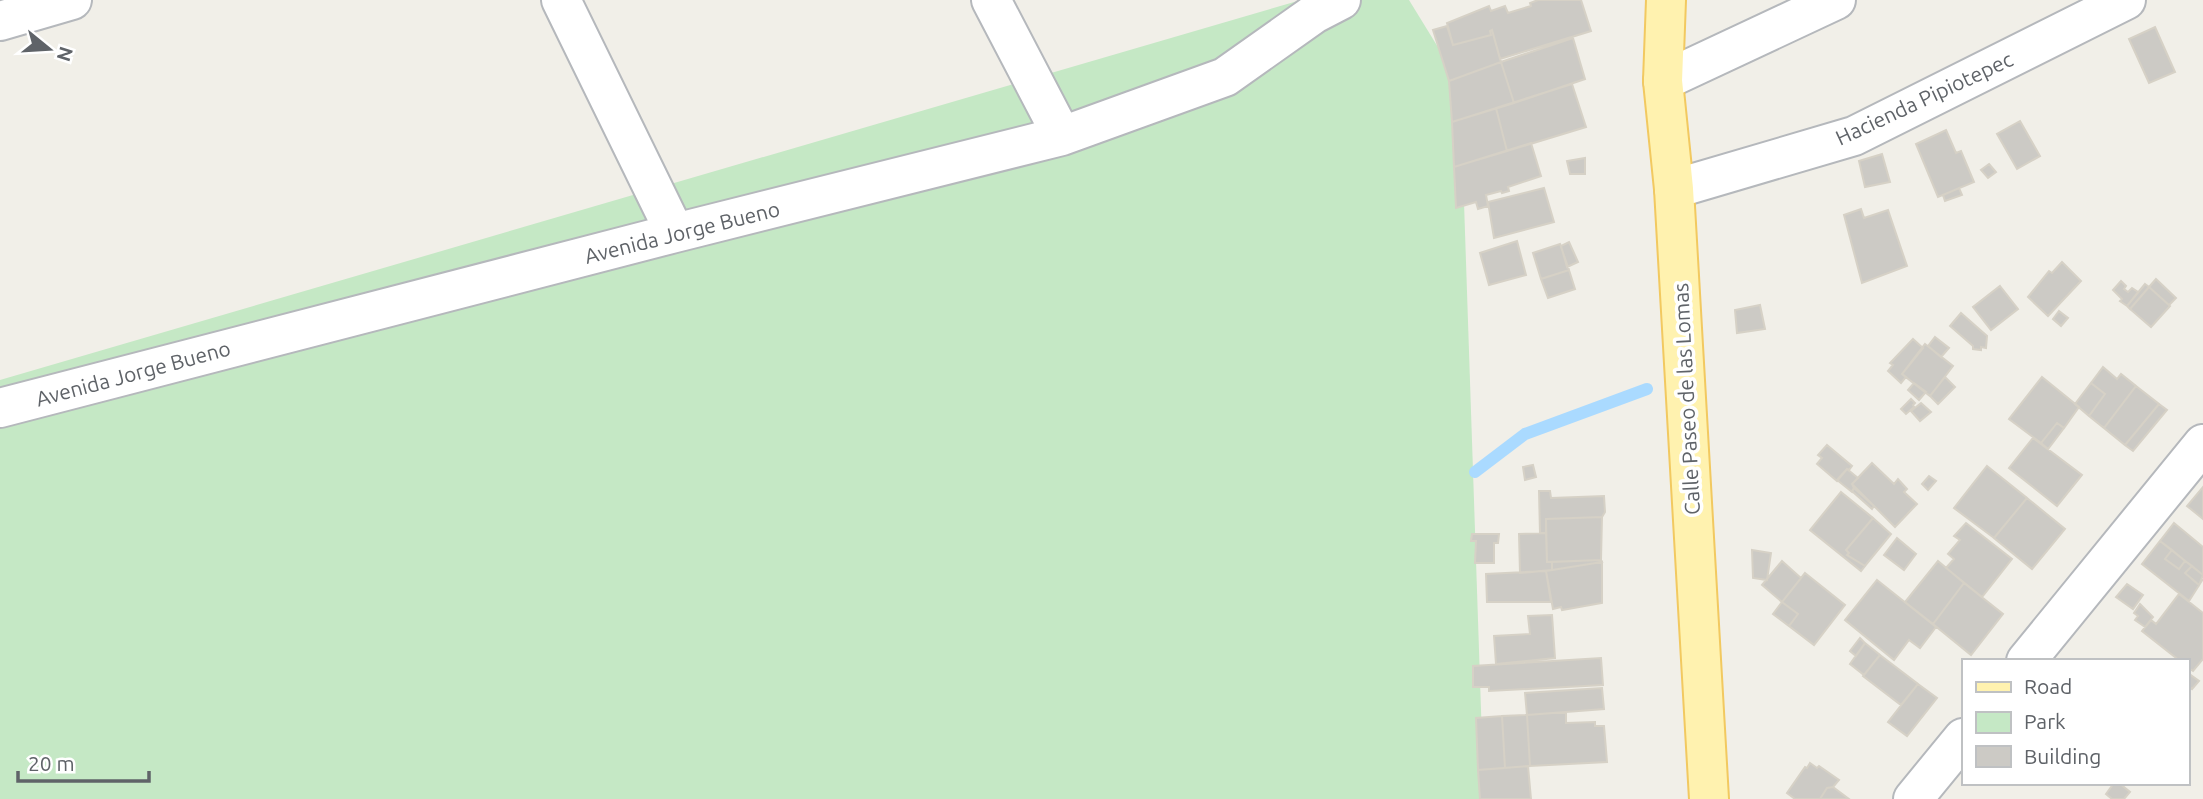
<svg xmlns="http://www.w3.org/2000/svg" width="2203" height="799" viewBox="0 0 2203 799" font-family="Ubuntu,sans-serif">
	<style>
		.green { fill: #c5e8c5 }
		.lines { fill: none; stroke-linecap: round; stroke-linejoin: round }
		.stream { stroke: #aadaff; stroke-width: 12 }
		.building { fill: #cccac5; stroke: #d6d1c6; stroke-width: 2 }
		.minor-casing { stroke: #b5b8bc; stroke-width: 42 }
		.major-casing { stroke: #f2c960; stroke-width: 42 }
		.minor { stroke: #fff; stroke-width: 38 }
		.major { stroke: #fff2af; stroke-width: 38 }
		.labels { text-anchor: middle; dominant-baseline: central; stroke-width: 7; stroke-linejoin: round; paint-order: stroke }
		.street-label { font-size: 21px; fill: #5f6368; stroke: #fff }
	</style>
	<rect width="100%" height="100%" fill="#f1efe8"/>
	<path class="green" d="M1301 0H1409L1460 83 1484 799H0V380Z"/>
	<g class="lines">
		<path class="stream" d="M1475 472 1525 434 1647 389"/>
	</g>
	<path class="building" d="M1538 0H1581L1591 31 1500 59 1492 30 1490 31 1491 35 1453 45 1447 23 1489 6 1491 11 1505 6 1508 13 1531 6 1530 3Z
		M1447 26 1453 45 1491 35 1490 31 1492 30 1501 62 1449 81 1433 30Z
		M2155 27 2175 72 2149 83 2129 39Z
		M1573 38 1585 79 1514 103 1501 62Z
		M1501 62 1514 103 1452 122 1449 81Z
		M1572 84 1586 127 1507 151 1496 108Z
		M1496 108 1507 151 1454 167 1452 122Z
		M2020 121 2040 156 2017 169 1997 134Z
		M1946 130 1956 153 1961 151 1974 182 1938 197 1916 144Z
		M1531 143 1541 176 1508 187 1509 191 1502 193 1501 191 1486 195 1488 206 1478 209 1476 202 1456 208 1454 167Z
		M1882 154 1890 182 1865 187 1859 161Z
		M1585 158V174H1570L1567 161Z
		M1989 164 1996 172 1988 178 1981 170Z
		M1544 188 1554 222 1494 238 1488 202Z
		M1959 188 1962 195 1945 201 1943 195Z
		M1861 209 1864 218 1888 210 1907 266 1862 283 1844 215Z
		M1517 241 1526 275 1489 285 1480 253Z
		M1569 242 1578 262 1567 267 1561 246Z
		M1560 244 1569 270 1541 279 1533 253Z
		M2062 262 2081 281 2048 316 2028 297 2049 271 2052 273Z
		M1569 270 1575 289 1548 298 1541 279Z
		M2156 279 2176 298 2169 305 2149 287Z
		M2121 281 2126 286 2124 289 2128 292 2132 288 2138 292 2127 306 2120 301 2122 299 2113 290Z
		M2145 284 2149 287 2130 309 2127 306Z
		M2000 286 2018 309 1991 330 1973 307Z
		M2149 287 2170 306 2151 327 2130 309Z
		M1760 305 1765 329 1737 333 1735 310Z
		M2059 311 2068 318 2061 326 2053 319Z
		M1961 313 1987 336 1986 348 1981 347V350L1973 349V346L1950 326Z
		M1935 337 1949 348 1941 357 1928 346Z
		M1913 339 1923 348 1902 374 1906 377 1901 383 1888 371 1893 365 1890 363Z
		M1925 344 1953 366 1930 396 1902 374Z
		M2103 367 2117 379 2121 374 2136 386 2104 428 2089 416 2105 394 2091 383Z
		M1945 377 1955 387 1938 404 1930 396Z
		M2042 377 2079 407 2064 428 2057 423 2041 443 2009 419Z
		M1914 383 1926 392 1919 400 1908 390Z
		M2091 383 2105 394 2089 416 2075 404Z
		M2136 386 2159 404 2125 445 2104 428Z
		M1911 399 1915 403 1913 405 1914 407 1906 414 1901 409Z
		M1921 403 1931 412 1920 421 1911 411Z
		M2159 404 2167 410 2133 451 2125 445Z
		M2057 423 2064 428 2048 449 2041 443Z
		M2033 438 2082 475 2057 506 2009 468Z
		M1827 445 1852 466 1849 470 1847 469 1837 481 1817 464 1822 458 1818 455Z
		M1872 463 1894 484 1898 479 1907 489 1904 492 1917 504 1895 527 1852 484Z
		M1533 465 1536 477 1525 480 1523 467Z
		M1987 466 2027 498 1994 538 1954 508Z
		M1847 469 1858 478 1852 484 1854 488 1852 492 1837 480Z
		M1929 476 1936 481 1928 490 1922 484Z
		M2203 487V519L2187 506Z
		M1854 488 1874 506 1872 509 1852 491Z
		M1539 491H1550L1551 498 1604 496 1605 512 1602 517 1546 519V533H1540Z
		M1841 492 1873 518 1846 550 1849 553 1847 555 1865 566 1861 571 1810 530Z
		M2027 498 2065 529 2032 569 1994 538Z
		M1602 517 1601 560 1547 562 1546 519Z
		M1873 518 1891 534 1865 566 1847 555 1849 553 1846 550Z
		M1966 523 2012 559 1982 597 1946 568 1954 559 1948 554 1960 540 1954 536Z
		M2174 523 2203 547V575L2160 541Z
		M1546 533 1547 562H1552V570L1520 573 1519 534Z
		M1472 534H1499L1498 543H1494V563H1475L1476 541H1471Z
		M1897 538 1916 554 1904 570 1884 555Z
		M2160 541 2172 550 2165 559 2179 569 2185 561 2192 566 2185 573 2199 585 2203 579 2189 601 2142 564Z
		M1752 550 1771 553 1767 580 1753 578Z
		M2172 550 2185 561 2179 569 2165 559Z
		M1601 560 1602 562 1552 570V562Z
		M1782 561 1801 578 1782 602 1762 585Z
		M1938 561 1964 583 1933 624 1905 602Z
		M1602 562V603L1562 610 1561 607 1553 609 1546 571Z
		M2192 566 2203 575 2199 585 2185 573Z
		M1546 571 1551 602H1487L1486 574Z
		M1805 573 1845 605 1814 645 1789 626 1798 614 1782 602Z
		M1877 580 1936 627 1920 648 1909 640 1894 660 1845 620Z
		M1964 583 2003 614 1971 655 1933 624Z
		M2127 584 2143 595 2133 609 2116 597Z
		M2179 594 2203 613V659L2193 671 2187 667V661H2180L2142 631 2151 620 2156 624Z
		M1782 602 1798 614 1789 626 1773 614Z
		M2140 604 2153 617 2145 627 2135 620 2138 616 2134 613Z
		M1552 615 1555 658 1496 664 1494 636 1530 634 1528 616Z
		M1860 638 1865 643 1856 656 1850 651Z
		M1865 643 1880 655 1864 675 1850 664Z
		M1880 655 1918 684 1901 705 1863 676Z
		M1601 658 1603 685 1489 691V687H1473V666Z
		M2188 673 2199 681 2192 689 2187 685Z
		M1918 684 1937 698 1907 736 1888 722Z
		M1602 688 1604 709 1527 715 1525 693Z
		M1566 712V723L1595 722V726H1604L1607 762 1530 766 1527 715Z
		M1527 715 1530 766 1505 768 1502 716Z
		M1502 716 1505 768 1478 770 1476 718Z
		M1810 763 1817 768 1819 766 1839 780 1833 787 1827 788 1820 799H1795L1787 793 1805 767 1807 768Z
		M1528 766 1531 799H1480L1478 770Z
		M2114 783H2119L2130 792 2124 799H2112L2106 794Z
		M1833 787 1849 799H1820L1827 788Z"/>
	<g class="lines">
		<g class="minor-casing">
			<path id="minor" d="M561 0 675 233
				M991 0 1062 136
				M0 21 72 0
				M1663 81 1836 0
				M1674 189 1854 136 2126 0
				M0 408 675 233 1062 136 1225 77 1314 14 1341 0
				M2026 661 2203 444
				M1913 799 1963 738"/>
		</g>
		<g class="major-casing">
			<path id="major" d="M1666 0 1663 81 1674 189 1709 799"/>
		</g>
		<use href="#minor" class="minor"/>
		<use href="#major" class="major"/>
	</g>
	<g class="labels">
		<g class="street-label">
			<text transform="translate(1924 98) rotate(-25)">Hacienda Pipiotepec</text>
			<text transform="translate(682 232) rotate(-14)">Avenida Jorge Bueno</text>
			<text transform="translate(133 373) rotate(-15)">Avenida Jorge Bueno</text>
			<text transform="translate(1686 399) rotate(-93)">Calle Paseo de las Lomas</text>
		</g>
	</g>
	<rect x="1962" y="659" width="228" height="126" fill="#ffffff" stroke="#bfc1c3" stroke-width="2"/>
	<rect x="1976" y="682" width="35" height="10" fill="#fff2af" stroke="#bfc1c3" stroke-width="2"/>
	<text x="2024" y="694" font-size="21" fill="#5f6368">Road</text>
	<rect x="1976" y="712" width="35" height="21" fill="#c5e8c5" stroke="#bfc1c3" stroke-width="2"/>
	<text x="2024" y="729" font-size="21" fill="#5f6368">Park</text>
	<rect x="1976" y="746" width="35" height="21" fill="#cccac5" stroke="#bfc1c3" stroke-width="2"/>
	<text x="2024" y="764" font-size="21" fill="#5f6368">Building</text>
	<g transform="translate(49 49) rotate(108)" stroke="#ffffff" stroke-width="5" paint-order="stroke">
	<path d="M0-5L12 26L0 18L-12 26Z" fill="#5f6368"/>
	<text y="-10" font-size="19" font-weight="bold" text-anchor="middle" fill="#5f6368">N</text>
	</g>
	<path d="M18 771v10h131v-10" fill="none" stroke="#5f6368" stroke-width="3.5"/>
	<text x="28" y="771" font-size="21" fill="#5f6368" stroke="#ffffff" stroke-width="5" paint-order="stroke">20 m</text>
</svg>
